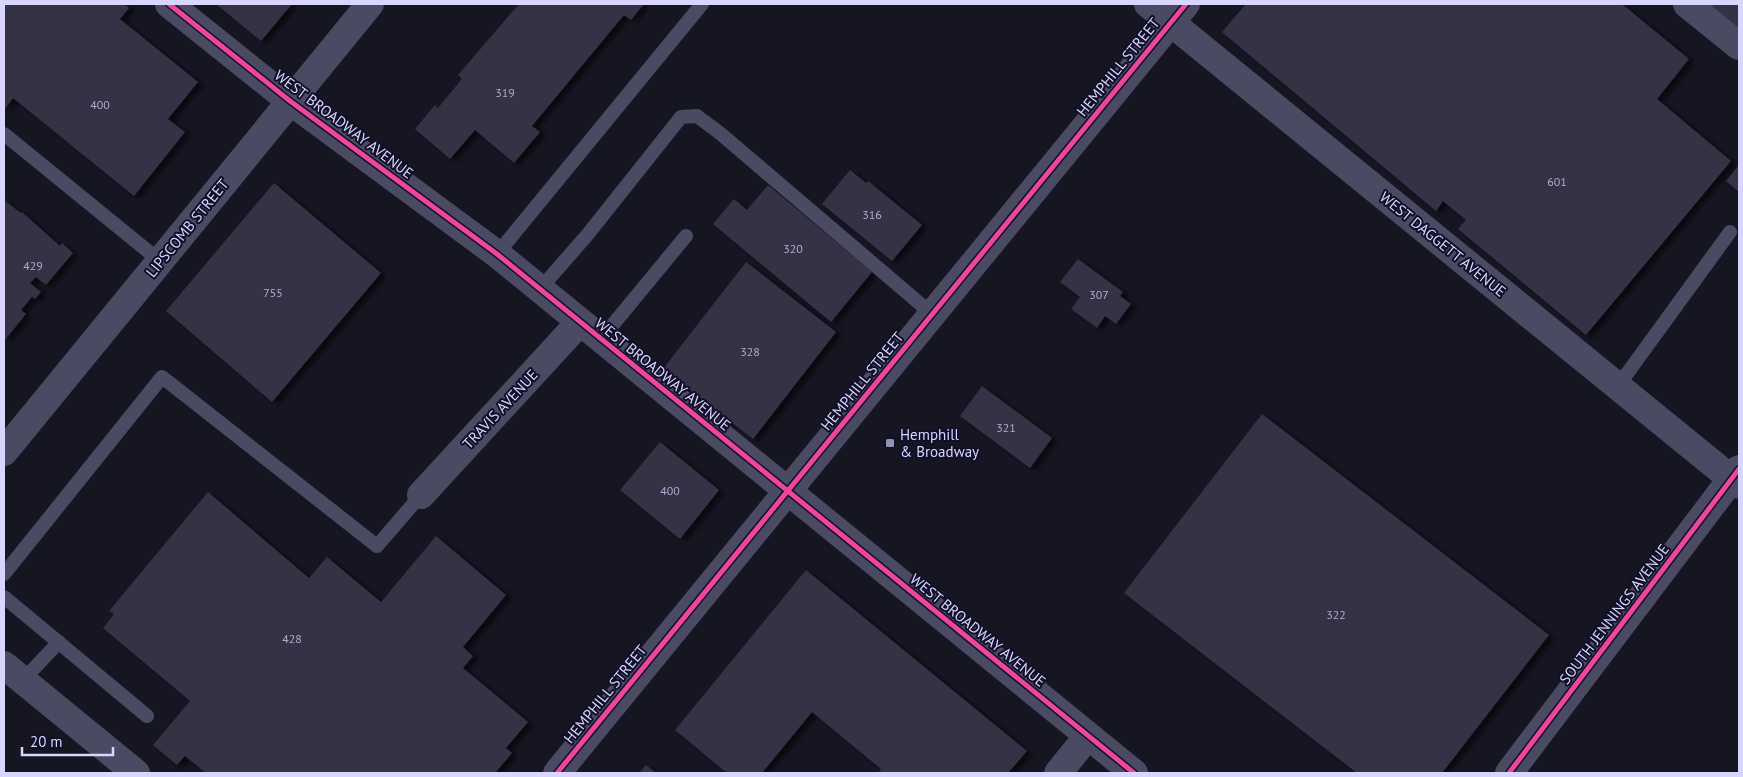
<svg xmlns="http://www.w3.org/2000/svg" width="1743" height="777" viewBox="0 0 1743 777" font-family="'PT Sans',sans-serif">
	<style>
		.building { fill: #343344; filter: url(#shadow) }
		.lines { fill: none; stroke-linecap: round; stroke-linejoin: round }
		.service { stroke: #4a4b63; stroke-width: 14 }
		.minor { stroke: #4a4b63; stroke-width: 28 }
		.tertiary { stroke: #4a4b63; stroke-width: 28 }
		.cycleway-casing { stroke: #120f28; stroke-width: 8 }
		.cycleway { stroke: #ed469a; stroke-width: 5 }
		.poi-dot { fill: #9492b2; stroke: #120f28; stroke-width: 2 }
		.labels { text-anchor: middle; dominant-baseline: central; stroke-width: 4; stroke-linejoin: round; paint-order: stroke }
		.number-label { font-size: 12px; fill: #afadd0 }
		.street-label { font-size: 15px; fill: #d8d6ff; stroke: #120f28 }
		.poi-label { font-size: 15px; fill: #d8d6ff; stroke: #120f28; text-anchor: start }
	</style>
	<defs>
		<filter id="shadow"><feDropShadow dx="5.5" dy="3" stdDeviation="2.5" flood-color="#0009"/></filter>
	</defs>
	<rect width="100%" height="100%" fill="#161522"/>
	<path class="building" d="M5 4H124L129 8 120 19 198 82 168 119 185 132 134 196 13 98 4 110V6Z
		M216 4H292L261 41Z
		M519 4H644L631 20 624 15 532 126 540 132 514 163 475 130 450 159 415 129 435 105 438 108 462 79 458 75Z
		M1246 4H1622L1689 59 1657 99 1731 161 1586 335 1458 229 1466 220 1443 201 1436 211 1222 32Z
		M1708 4H1739V30Z
		M1739 165V192L1726 181Z
		M850 170 866 183 868 181 922 225 892 261 822 204Z
		M274 183 381 273 272 402 166 311Z
		M768 185 872 272 831 322 713 224 734 199 747 210Z
		M4 197 6 199 5 201 21 213 22 212 60 246 62 243 73 253 46 285 36 277 30 283 41 292 35 299 32 297 21 310 26 314 4 341Z
		M1078 259 1123 292 1120 296 1131 304 1116 324 1105 316 1097 328 1071 309 1080 297 1060 282Z
		M746 262 836 332 753 439 663 369Z
		M982 386 1052 438 1030 468 960 416Z
		M1262 414 1549 635 1442 773H1357L1124 593Z
		M660 442 719 490 680 539 620 490Z
		M208 492 309 578 327 557 381 602 436 536 506 595 463 647 473 656 463 668 528 722 506 748 512 753 495 773H206L185 756 177 765 153 745 190 701 103 628 114 614 109 611Z
		M806 570 1027 751 1008 773H878L881 769 812 712 762 773H727L675 730Z
		M646 765 656 773H639Z"/>
	<g class="lines">
		<path class="service" d="M4 134 160 261
			M497 254 702 4
			M540 289 588 234 681 117 697 116 721 134 932 314
			M601 339 686 236
			M1618 386 1730 232
			M4 574 162 377 377 546 421 495
			M4 597 147 716
			M23 680 59 642"/>
		<path class="minor" d="M169 4 290 101 497 254 1134 773
			M1148 4 1739 485
			M1687 4 1739 46
			M4 452 370 4
			M421 495 580 322
			M4 665 136 773
			M1058 773 1088 736"/>
		<path class="tertiary" d="M557 773 1186 4
			M1509 773 1739 469"/>
		<g class="cycleway-casing">
			<path id="cycleway" d="M169 4 290 101 497 254 1134 773
				M557 773 1186 4
				M1509 773 1739 469"/>
		</g>
		<use href="#cycleway" class="cycleway"/>
	</g>
	<rect class="poi-dot" x="885" y="438" width="10" height="10" rx="2.5"/>
	<g class="labels">
		<g class="number-label">
			<text x="505" y="92">319</text>
			<text x="100" y="104">400</text>
			<text x="1557" y="181">601</text>
			<text x="872" y="214">316</text>
			<text x="793" y="248">320</text>
			<text x="33" y="265">429</text>
			<text x="273" y="292">755</text>
			<text x="1099" y="294">307</text>
			<text x="750" y="351">328</text>
			<text x="1006" y="427">321</text>
			<text x="670" y="490">400</text>
			<text x="1336" y="614">322</text>
			<text x="292" y="638">428</text>
		</g>
		<g class="street-label">
			<text transform="translate(1118 67) rotate(-51)">HEMPHILL STREET</text>
			<text transform="translate(344 124) rotate(37)">WEST BROADWAY AVENUE</text>
			<text transform="translate(187 228) rotate(-51)">LIPSCOMB STREET</text>
			<text transform="translate(1443 244) rotate(39)">WEST DAGGETT AVENUE</text>
			<text transform="translate(663 374) rotate(39)">WEST BROADWAY AVENUE</text>
			<text transform="translate(862 381) rotate(-51)">HEMPHILL STREET</text>
			<text transform="translate(500 409) rotate(-47)">TRAVIS AVENUE</text>
			<text transform="translate(1614 614) rotate(-53)">SOUTH JENNINGS AVENUE</text>
			<text transform="translate(978 630) rotate(39)">WEST BROADWAY AVENUE</text>
			<text transform="translate(605 694) rotate(-51)">HEMPHILL STREET</text>
		</g>
		<g class="poi-label">
			<text x="900" y="434">Hemphill<tspan x="900" dy="17">&amp; Broadway</tspan></text>
		</g>
	</g>
	<rect width="1743" height="777" fill="none" stroke="#d8d6ff" stroke-width="10"/>
	<path d="M22 747v8h91v-8" fill="none" stroke="#d8d6ff" stroke-width="2.5"/>
	<text x="30" y="747" font-size="15" fill="#d8d6ff" stroke="#120f28" stroke-width="4" paint-order="stroke">20 m</text>
</svg>
